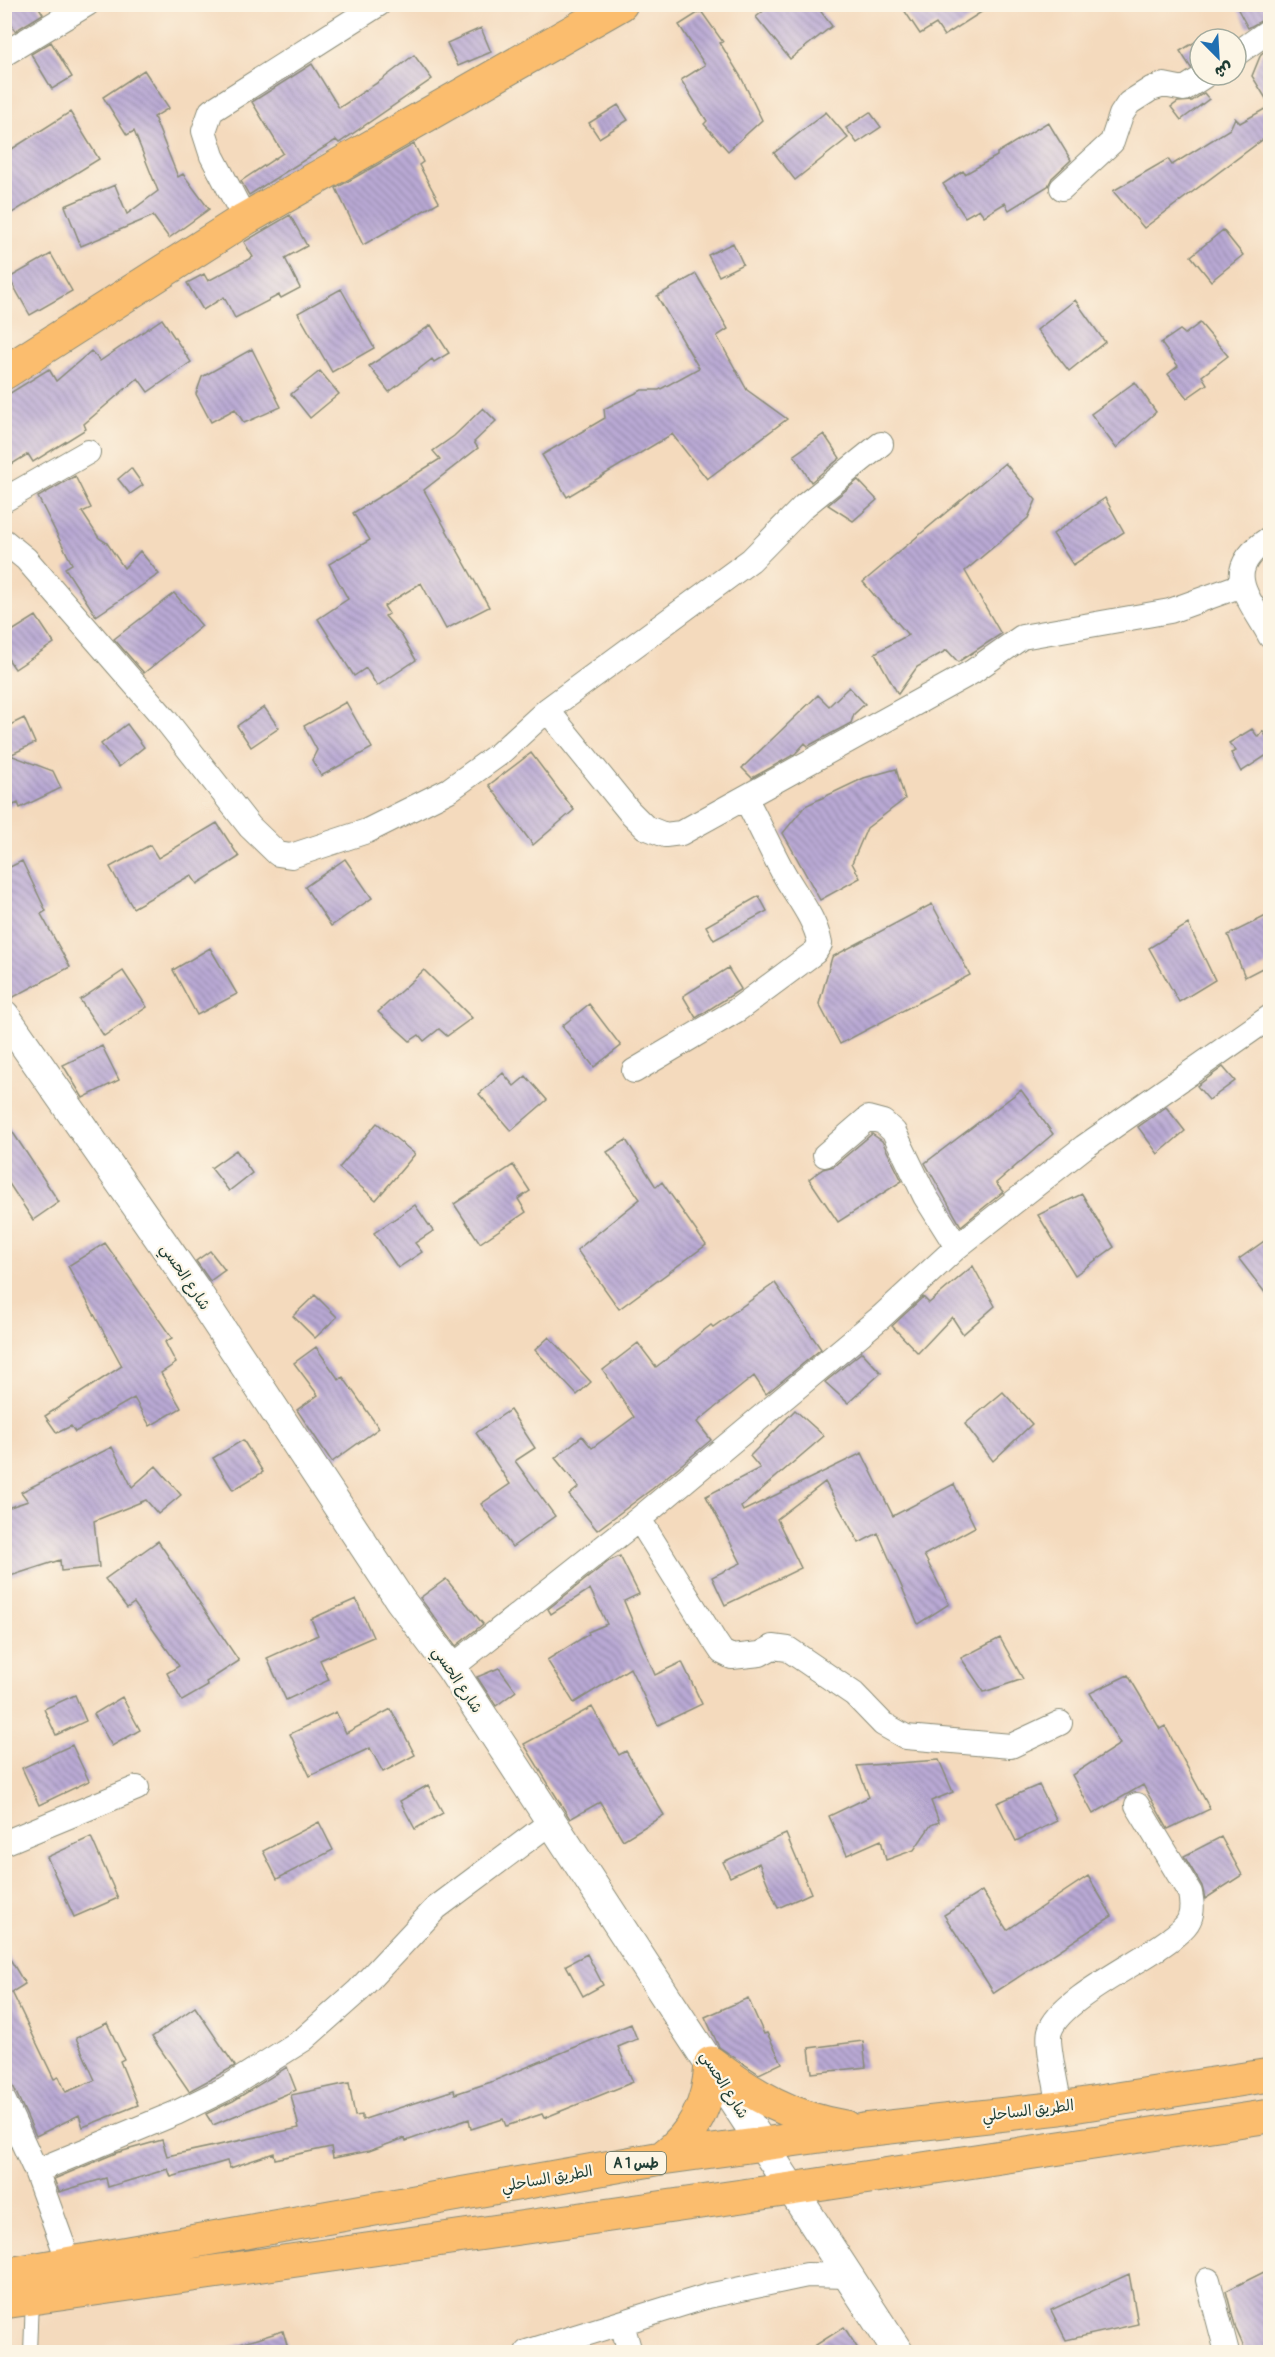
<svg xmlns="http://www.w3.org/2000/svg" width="1275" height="2357" viewBox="0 0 1275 2357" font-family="Pangolin,'Playpen Sans Arabic',sans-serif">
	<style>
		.building { fill: url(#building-back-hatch) }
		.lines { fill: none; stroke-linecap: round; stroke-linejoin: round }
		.service-casing { stroke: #8a8c78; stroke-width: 14 }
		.minor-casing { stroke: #8a8c78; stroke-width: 26 }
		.tertiary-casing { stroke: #8a8c78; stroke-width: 32 }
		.primary-casing { stroke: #8a8c78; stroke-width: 35 }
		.trunk-casing { stroke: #8a8c78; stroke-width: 35 }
		.service { stroke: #fff; stroke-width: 12 }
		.minor { stroke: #fff; stroke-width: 24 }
		.tertiary { stroke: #fff; stroke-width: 30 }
		.primary { stroke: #fbbd6e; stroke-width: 33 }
		.trunk { stroke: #fbbd6e; stroke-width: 33 }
		.labels { text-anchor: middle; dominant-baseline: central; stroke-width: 4.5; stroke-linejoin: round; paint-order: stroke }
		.shield { fill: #fcf5e5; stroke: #617469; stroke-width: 1.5 }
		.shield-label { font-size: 14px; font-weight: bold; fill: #1f3d34 }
		.street-label { font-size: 15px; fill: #1f3d34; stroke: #fcf5e5 }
	</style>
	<defs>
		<pattern id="building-back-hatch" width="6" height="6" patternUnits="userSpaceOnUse" patternTransform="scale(1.5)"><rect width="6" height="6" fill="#b9a9d4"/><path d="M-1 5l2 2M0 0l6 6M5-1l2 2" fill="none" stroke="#968bad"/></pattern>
	</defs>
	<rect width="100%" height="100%" fill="#fcf5e5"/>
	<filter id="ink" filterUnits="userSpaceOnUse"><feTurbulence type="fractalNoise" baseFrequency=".0167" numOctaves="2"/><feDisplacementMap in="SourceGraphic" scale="12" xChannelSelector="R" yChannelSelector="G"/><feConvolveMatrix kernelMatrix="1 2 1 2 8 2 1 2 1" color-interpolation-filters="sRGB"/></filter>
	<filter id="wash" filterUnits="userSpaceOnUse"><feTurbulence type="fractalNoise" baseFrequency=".008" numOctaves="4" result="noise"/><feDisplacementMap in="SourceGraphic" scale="24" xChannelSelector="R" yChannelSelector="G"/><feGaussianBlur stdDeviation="1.35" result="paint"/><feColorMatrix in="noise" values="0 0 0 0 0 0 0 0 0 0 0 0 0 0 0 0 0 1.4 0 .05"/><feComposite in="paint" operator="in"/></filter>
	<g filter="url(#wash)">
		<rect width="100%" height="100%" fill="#f4dabd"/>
		<g id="blocks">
			<path class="building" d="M4 4H37L43 14 15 31 4 14Z
				M772 4H815L832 26 790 59 756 17Z
				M900 4H994L944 36 936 24 920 34Z
				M1235 4H1270V16L1248 28Z
				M701 11 723 42 720 43 741 77 762 120 728 151 704 124 707 121 681 80 705 65 679 25Z
				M481 28 491 52 458 66 447 43Z
				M1200 39V62L1191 68 1180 51Z
				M51 42 72 77 52 89 31 54Z
				M1270 47V105L1252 76 1261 54Z
				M414 55 432 79 339 143 336 140 249 195 241 181 283 153 252 102 312 64 339 108 380 81Z
				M144 70 169 108 154 117 178 177 183 174 209 209 169 238 153 216 81 246 65 206 115 185 127 214 158 191 134 131 127 135 103 97Z
				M1204 93 1209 99 1181 120 1171 107 1178 102 1192 101Z
				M618 105 628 120 599 138 589 123Z
				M1270 106V134L1144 228 1113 191 1168 159 1172 165 1230 129 1235 118 1240 123Z
				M70 112 99 159 4 218V154Z
				M826 112 848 138 795 180 774 153Z
				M870 112 881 127 857 143 846 128Z
				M1048 122 1071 160 1052 178 1048 186 1009 210 1005 203 984 216 979 209 965 217 943 184 963 171 965 174 997 156V153Z
				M414 144 423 162 419 165 439 202 363 245 336 188Z
				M290 215 307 246 285 258 300 288 281 298 279 295 235 318 224 297 203 310 187 283 204 274 208 281 253 257 244 242Z
				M1223 230 1243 255 1211 281 1191 256Z
				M733 243 743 264 719 276 708 255Z
				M51 254 72 291 30 315 9 278Z
				M696 274 728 329 717 336 747 390 787 419 707 479 672 434 567 497 542 455 605 418 604 409 642 390H659L699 368 657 296Z
				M341 289 374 348 332 372 298 313Z
				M1075 300 1105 342 1069 371 1037 330Z
				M162 319 191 362 148 392 138 378 84 424 86 429 33 462 28 454 4 469V401L7 395 49 369 56 381 91 351 100 361Z
				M1200 323 1228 356 1202 376 1207 384 1187 398 1168 374 1178 366 1161 343 1180 330 1185 334Z
				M431 325 449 353 434 362 432 359 389 392 369 366Z
				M252 349 281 407 244 423 235 409 211 422 196 394 202 377Z
				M320 371 339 394 310 418 291 394Z
				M1135 382 1156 412 1116 448 1091 414Z
				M483 408 496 421 474 442 478 448 424 490 489 607 446 629 421 583 384 606 389 614 385 616 402 636 416 660 377 686 366 668 354 676 318 619 348 599 329 564 370 540 353 513 440 459 433 451 454 436Z
				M824 434 840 458 811 482 794 455Z
				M1005 463 1036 500 1028 518 965 571 1001 634 958 662 947 650 917 667 898 694 875 653 908 635 863 582Z
				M131 468 143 485 130 494 118 479Z
				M75 476 91 508 82 512 99 538 107 543 124 568 140 551 159 574 96 616 65 568 72 564 38 497Z
				M858 480 877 500 853 521 828 505Z
				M1105 498 1124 532 1073 565 1053 534Z
				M174 593 202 626 144 673 114 639Z
				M36 616 54 643 15 669 4 653V636Z
				M849 687 865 704 854 714 851 723 808 746 805 743 795 754 752 778 742 768 818 695 829 706Z
				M346 702 372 748 321 776 312 760 317 750 304 726Z
				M264 707 279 728 251 747 237 726Z
				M24 718 35 743 10 755 53 771 61 788 20 808 18 803 4 809V728Z
				M127 724 144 747 119 767 101 744Z
				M1252 729 1258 737 1263 731 1270 743V753L1241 772 1231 753 1236 751 1229 743Z
				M531 753 574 810 533 845 489 785Z
				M896 769 905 799 867 828 852 863 860 878 820 900 783 833 805 806 864 778Z
				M217 823 239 857 197 884 191 875 133 908 110 867 150 845 158 858Z
				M345 859 372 898 331 926 305 887Z
				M22 861 46 911 41 914 70 967 10 999 4 998V870Z
				M759 896 767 911 714 940 706 926Z
				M932 904 970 975 840 1044 819 1004 832 957Z
				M1270 914V964L1245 977 1228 935Z
				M1188 924 1215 980 1179 1002 1149 948Z
				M210 948 237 994 197 1015 173 970Z
				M728 968 741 989 696 1018 683 996Z
				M424 970 472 1018 447 1036 439 1029 424 1041 419 1035 410 1041 378 1012Z
				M123 971 147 1007 104 1036 80 1000Z
				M589 1004 621 1046 594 1067 562 1026Z
				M102 1046 119 1080 83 1098 63 1065Z
				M1223 1067 1235 1081 1209 1100 1197 1086Z
				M503 1073 514 1086 526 1076 547 1100 511 1131 479 1094Z
				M1021 1090 1053 1134 996 1183 1003 1192 961 1226 925 1163Z
				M1166 1107 1185 1131 1158 1154 1138 1127Z
				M4 1119 59 1202 33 1220 4 1176Z
				M377 1123 415 1154 376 1200 339 1168Z
				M872 1134 882 1141 902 1181 838 1222 809 1179 823 1169 834 1166Z
				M626 1140 656 1187 662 1182 706 1245 619 1309 577 1250 640 1199 607 1152Z
				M236 1150 252 1173 229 1191 211 1168Z
				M513 1165 530 1191 518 1199 526 1212 480 1243 454 1204Z
				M1082 1194 1114 1247 1075 1275 1038 1215Z
				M415 1205 433 1231 415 1243 422 1252 398 1268 374 1233Z
				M1270 1237V1299L1239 1259Z
				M105 1243 172 1338 165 1342 176 1363 161 1373 181 1408 150 1426 134 1398 75 1432 71 1426 57 1433 45 1416 122 1366 68 1266Z
				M210 1251 225 1270 210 1281 196 1261Z
				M973 1266 995 1306 963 1334 952 1317 918 1353 892 1326 923 1297 929 1303Z
				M775 1283 821 1349 766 1394 754 1376 697 1422 711 1440 652 1489 597 1530 569 1495 579 1487 555 1458 582 1436 592 1448 634 1417 603 1370 638 1343 656 1367 711 1325 713 1327Z
				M315 1295 337 1317 315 1338 293 1316Z
				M549 1337 591 1382 577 1395 535 1350Z
				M316 1347 339 1380 343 1377 379 1428 332 1462 297 1410 318 1395 294 1363Z
				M862 1352 881 1373 848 1403 825 1382Z
				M1003 1392 1032 1424 993 1461 965 1424Z
				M510 1410 535 1448 515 1461 555 1516 512 1547 481 1504 510 1484 476 1433Z
				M795 1410 824 1436 741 1507 743 1511 862 1453 893 1516 954 1484 975 1527 924 1555 949 1604 918 1624 878 1533 859 1543 825 1482 777 1519 801 1568 725 1605 712 1577 741 1563 706 1496 760 1468 750 1456Z
				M243 1440 263 1472 233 1490 213 1458Z
				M112 1447 132 1487 156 1466 181 1495 158 1514 146 1500 94 1521 99 1567 61 1571 60 1560 4 1578V1509L28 1501 21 1492Z
				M158 1541 239 1661 206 1682 208 1686 182 1701 167 1673 179 1666 134 1603 127 1608 105 1579Z
				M620 1556 639 1594 624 1601 655 1675 682 1662 702 1704 658 1725 630 1668 574 1703 547 1660 589 1634 588 1632 607 1624 590 1589 551 1614 548 1609 609 1561Z
				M446 1579 483 1624 456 1646 420 1598Z
				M356 1599 373 1637 320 1660 329 1680 286 1700 267 1658 318 1635 311 1619Z
				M1000 1638 1023 1679 984 1692 961 1658Z
				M499 1668 516 1691 496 1706 477 1677Z
				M1128 1675 1160 1729 1165 1726 1210 1809 1168 1829 1143 1785 1093 1814 1072 1775 1120 1744 1090 1693Z
				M75 1695 86 1721 56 1735 44 1709Z
				M122 1697 140 1730 112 1746 94 1714Z
				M592 1707 619 1755 626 1751 664 1815 623 1840 600 1802 570 1819 524 1744Z
				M391 1709 415 1755 383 1772 370 1748 310 1776 290 1734 336 1712 346 1733Z
				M72 1745 89 1781 39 1805 22 1768Z
				M939 1760 953 1792 931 1801 939 1822 931 1825 914 1850 886 1860 881 1840 847 1855 829 1816 869 1797 857 1766Z
				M428 1785 443 1813 415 1829 400 1801Z
				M1039 1785 1057 1821 1016 1841 997 1803Z
				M319 1822 333 1850 277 1879 263 1851Z
				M786 1834 811 1893 778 1908 759 1863 730 1877 723 1862Z
				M91 1837 118 1898 74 1917 47 1857Z
				M1221 1837 1242 1875 1205 1899 1202 1886 1184 1856Z
				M1088 1876 1112 1916 994 1993 944 1915 982 1891 1007 1930Z
				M4 1949 25 1984 12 1992 54 2079 59 2077 66 2092 95 2080 76 2038 107 2023 124 2059 120 2061 138 2105 83 2127 79 2115 36 2136 4 2066Z
				M587 1954 603 1985 583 1996 566 1965Z
				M748 1998 764 2034 767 2033 782 2063 759 2074 719 2047 705 2017Z
				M195 2007 235 2066 189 2091 152 2037Z
				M631 2024 637 2039 618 2047 633 2082 544 2118 542 2114 506 2126 503 2119 471 2129 469 2119 406 2141 405 2138 369 2151 333 2158 331 2147 275 2159 274 2153 230 2168 227 2161 171 2177 168 2169 108 2187 106 2178 59 2192 54 2179 116 2153 162 2140 167 2156 299 2128 291 2095 349 2083 355 2116 362 2115V2120L454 2090 455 2094 491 2082Z
				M863 2041 866 2067 812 2073 809 2048Z
				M287 2067 296 2090 213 2125 206 2114 233 2101Z
				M1270 2269V2348L1259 2352H1246L1236 2329 1226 2291Z
				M1129 2274 1138 2324 1066 2340 1051 2310Z
				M844 2327 860 2352H805Z
				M283 2331 289 2352H228L227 2348Z"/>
		</g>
	</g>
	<g filter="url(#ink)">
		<use href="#blocks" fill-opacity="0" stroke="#8a8c78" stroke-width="1.5"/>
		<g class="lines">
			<g class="service-casing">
				<path id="service" d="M30 2352 32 2299"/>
			</g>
			<g class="minor-casing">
				<path id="minor" d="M4 54 87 4
					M1236 54 1270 30
					M1062 188 1112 142 1121 115 1129 103 1151 89 1164 85 1184 89 1206 75
					M245 219 212 156 204 131 211 111 379 4
					M4 500 88 452
					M1270 538C1219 571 1248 595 1270 636
					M4 541 26 559 165 719 250 827 278 854 291 856 367 831 449 790 499 754 547 710 751 560 804 506 881 444
					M547 710 629 811 645 827 665 835 681 833 972 672 1022 637 1170 611 1242 585
					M634 1071 737 1010 815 952 820 944C815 918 797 897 784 874 771 850 759 824 746 799
					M825 1155 868 1118 883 1122 894 1132 925 1196 957 1247
					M639 1519 716 1643 722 1652 732 1657 760 1654 773 1647 788 1649 854 1694 883 1724 906 1737 1011 1746 1060 1723
					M451 1668 639 1519 881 1317 957 1247 1084 1147 1270 1017
					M4 1843 137 1788
					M4 2101 36 2171 70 2265
					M1060 2108C1058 2093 1046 2042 1050 2031 1060 1999 1146 1960 1173 1937 1179 1932 1186 1927 1189 1920 1193 1911 1192 1903 1190 1893L1137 1805
					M36 2171 176 2113 225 2089 304 2039 358 1991 436 1908 551 1822
					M1208 2280 1227 2352
					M622 2324 630 2352
					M527 2352 708 2296 807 2275 848 2276"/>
			</g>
			<g class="tertiary-casing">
				<path id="tertiary" d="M4 1015 192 1285 400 1600 451 1668 898 2352"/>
			</g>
			<g class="primary-casing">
				<path id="primary" d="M4 373 245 219 621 4"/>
			</g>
			<g class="trunk-casing">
				<path id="trunk" d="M711 2063C751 2094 794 2119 845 2127
					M662 2158C695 2133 709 2104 711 2063
					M4 2275 662 2158 863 2130 1060 2108 1270 2075
					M4 2302 791 2189 1270 2116"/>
			</g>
			<use href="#service" class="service"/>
			<use href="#minor" class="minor"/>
			<use href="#tertiary" class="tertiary"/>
			<use href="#primary" class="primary"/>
			<use href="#trunk" class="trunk"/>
		</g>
	</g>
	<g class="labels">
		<rect class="shield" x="606" y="2152" width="60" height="22" rx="4.5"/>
		<g class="shield-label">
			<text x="636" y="2163">A 1 طس</text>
		</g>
		<g class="street-label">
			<text transform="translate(185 1277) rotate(56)">شارع الحسي</text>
			<text transform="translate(457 1680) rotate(56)">شارع الحسي</text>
			<text transform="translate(724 2085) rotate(58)">شارع الحسي</text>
			<text transform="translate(1028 2111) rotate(-7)">الطريق الساحلي</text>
			<text transform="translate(547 2179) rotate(-10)">الطريق الساحلي</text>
		</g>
	</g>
	<rect width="1275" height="2357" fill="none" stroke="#fcf5e5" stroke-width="24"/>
	<g transform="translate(1218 57) rotate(156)"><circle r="28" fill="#fcf5e5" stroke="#a4ab9e" stroke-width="1.5"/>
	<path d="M0-4.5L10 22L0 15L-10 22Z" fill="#1f6fb2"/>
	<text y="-9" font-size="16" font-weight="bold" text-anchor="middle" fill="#1f3d34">ش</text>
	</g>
</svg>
